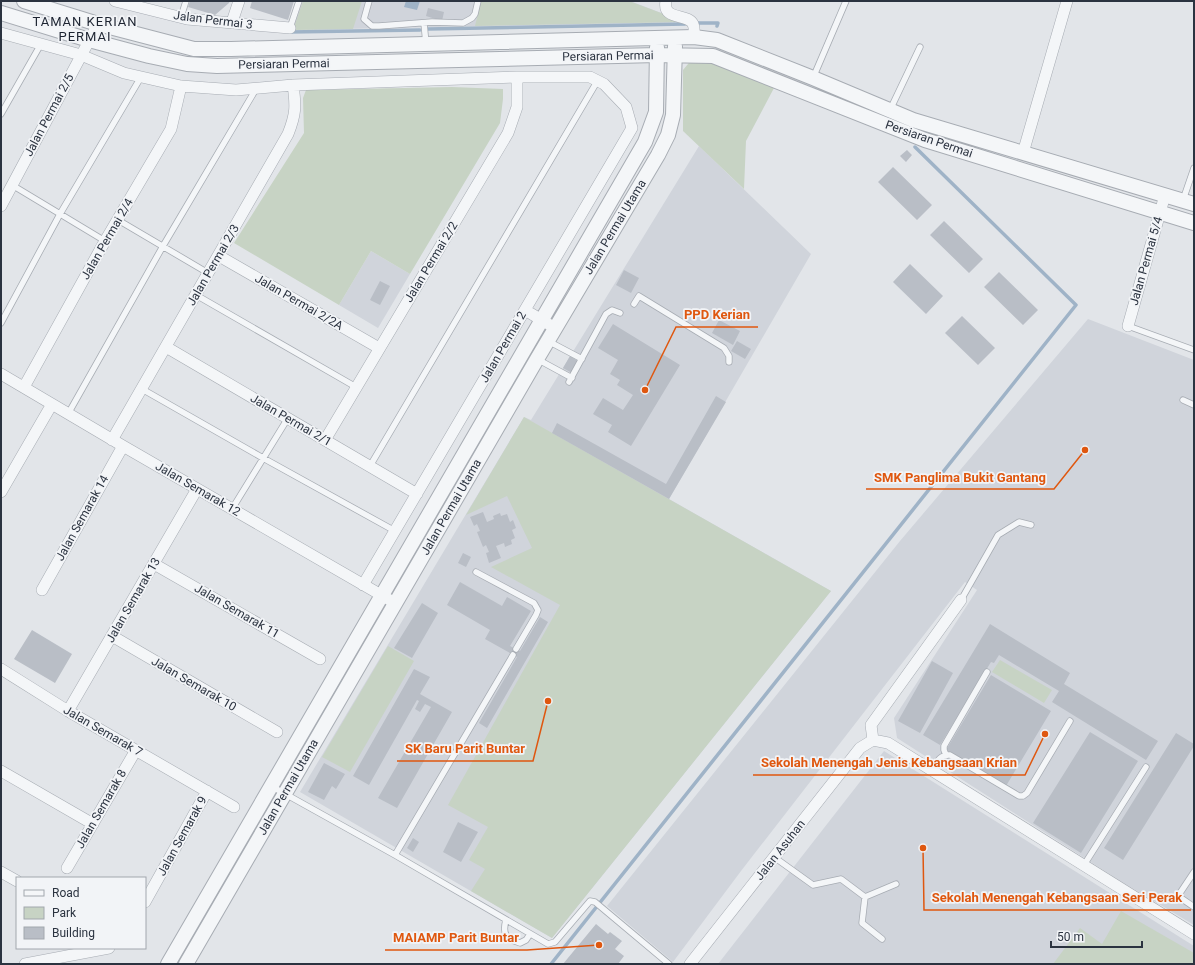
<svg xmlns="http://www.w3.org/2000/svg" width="1195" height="965" viewBox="0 0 1195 965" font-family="Roboto,sans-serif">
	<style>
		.built { fill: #d0d4db }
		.green { fill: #c7d3c4 }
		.water { fill: #9fb3c7 }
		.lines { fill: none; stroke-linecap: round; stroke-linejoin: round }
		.stream { stroke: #9fb3c7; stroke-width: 3.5 }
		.building { fill: #b9bec6 }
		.service-casing { stroke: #a7acb3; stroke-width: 7 }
		.minor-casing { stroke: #a7acb3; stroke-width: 12 }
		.tertiary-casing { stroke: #a7acb3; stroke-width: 16 }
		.service { stroke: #f4f6f8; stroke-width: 5.5 }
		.minor { stroke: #f4f6f8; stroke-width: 11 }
		.tertiary { stroke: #f4f6f8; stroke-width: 14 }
		.labels { text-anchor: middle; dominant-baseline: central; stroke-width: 3.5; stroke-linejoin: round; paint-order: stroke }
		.street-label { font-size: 12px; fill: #2b3340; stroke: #f2f4f7 }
		.neighbourhood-label { font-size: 13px; letter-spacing: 1px; fill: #1d2431; stroke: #f2f4f7 }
		.leader { fill: none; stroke: #df570f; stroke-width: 1.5 }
		.callout-dot { fill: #df570f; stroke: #f2f4f7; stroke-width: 1.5 }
		.callout-label { font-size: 13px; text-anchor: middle; font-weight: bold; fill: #df570f; stroke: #f2f4f7; stroke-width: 3.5; stroke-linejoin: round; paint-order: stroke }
	</style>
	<rect width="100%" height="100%" fill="#e2e5e9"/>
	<path class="built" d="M303 1H630L685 22 293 30Z
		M699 146 811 254 669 499 831 591 552 938 300 792 524 417 531 420Z
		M371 251 410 274 378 328 339 305Z
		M1088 319 1194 360V925L1122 882 897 738 894 718 977 590 965 582 741 871 673 962 607 906 900 541Z
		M884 751 1194 946V964H718Z"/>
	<path class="green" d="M303 1H362L353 29 293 30Z
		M481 1H629L685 22 475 26Z
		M693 58 713 60 774 88 746 141 744 189 683 131V70Z
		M452 87 503 89V99L500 123 410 274 371 251 339 305 234 243 304 133 303 98 306 90Z
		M524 417 831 591 552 938 471 891 485 869 469 860 488 827 448 805 560 605 491 567 532 548 507 496 466 515Z
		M388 646 414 661 350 772 322 757Z
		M1000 660 1052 690 1044 703 992 672Z
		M1121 911 1194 953V964H1053L1080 928 1102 944Z"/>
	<path class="water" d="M406 1H420L417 10 404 7Z"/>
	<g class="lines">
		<path class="stream" d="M695 23H718L717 26
			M428 29 685 24
			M289 32 420 30
			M551 964 1076 305 915 147"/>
	</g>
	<path class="building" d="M190 1H230L229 3 215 15 188 7Z
		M252 1H294L288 20 250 8Z
		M428 8 444 12 442 21 426 16Z
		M907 150 912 155 906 162 900 156Z
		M893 167 932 205 917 220 878 182Z
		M944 221 983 259 969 273 930 235Z
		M910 264 943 296 926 314 893 282Z
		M624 270 639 278 631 293 616 285Z
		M999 272 1038 310 1023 325 984 287Z
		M380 281 390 286 380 305 370 300Z
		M962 316 995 348 978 365 945 333Z
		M719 320 740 331 733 345 712 333Z
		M613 324 680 365 631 446 608 432 612 425 593 414 603 398 623 410 633 395 617 385 620 380 610 374 618 360 598 348Z
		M737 341 751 349 745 359 731 351Z
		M570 356 579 362 572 373 563 368Z
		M716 396 726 402 669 499 552 433 557 423 666 484Z
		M483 512 487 522 494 519 493 516 500 513 501 516 507 514 510 522 513 520 516 528 512 530 515 538 511 540 512 544 505 547 504 543 496 546 501 558 489 563 486 553 489 552 486 545 483 547 477 532 480 531 477 524 474 526 470 517Z
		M463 553 471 557 466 567 458 563Z
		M460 582 502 606 507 597 531 611 510 646 520 651 540 617 548 622 487 728 479 723 517 657 485 639 490 630 447 605Z
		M422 603 438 613 412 658 394 648Z
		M990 624 1070 673 1064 684 1158 741 1146 760 1052 702 1059 691 999 655 994 663 991 662 940 745 923 735Z
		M32 630 72 654 55 683 14 659Z
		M932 661 953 673 920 733 898 721Z
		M414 669 430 677 420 694 452 712 397 808 378 798 431 707 425 704 420 712 415 709 419 701 417 700 369 785 353 776Z
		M991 675 1051 711 1006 786 946 750Z
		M1090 732 1138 761 1081 853 1033 823Z
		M1176 733 1194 744V746L1123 860 1104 848Z
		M324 763 345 774 336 789 332 786 324 800 308 792Z
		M458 822 478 832 461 862 443 852Z
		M413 838 419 842 413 852 407 848Z
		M596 924 608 934 610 932 622 941 615 949 624 956 618 964H563Z"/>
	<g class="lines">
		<g class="service-casing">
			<path id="service" d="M369 1 364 19 372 26H379L432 22 463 23 472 18 475 14 478 1
				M181 17 186 1
				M424 23 426 44
				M290 28 299 1
				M813 78 846 1
				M890 110 920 47
				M1 114 41 44
				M12 185 105 241
				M1183 200 1194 168
				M118 220 208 273
				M196 295 356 387
				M634 304 639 296 724 348 729 356V362
				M1 323 60 214 141 77
				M1128 326 1194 350
				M548 341 582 359
				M537 359 572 378
				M569 382 606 314 612 310 620 313
				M142 389 263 458 395 531
				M1183 400 1194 405
				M68 414 163 246 256 89
				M370 466 598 80
				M232 509 288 418
				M476 572 534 603 538 610 536 615 516 649
				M961 600 998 535 1019 522 1031 525
				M946 755 944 750V746L987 672
				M932 770C936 763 940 754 950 755L1019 796H1023L1027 793 1070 721
				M271 786 395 855 548 944 555 942 590 901 595 902 669 964
				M395 855 513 655
				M774 857 813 885 841 879 865 897 862 923 882 939
				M1084 865 1146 767
				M1194 872 1178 896 1194 907
				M865 897 896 884
				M506 920C502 934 506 939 520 943L526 940 530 934"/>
		</g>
		<g class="minor-casing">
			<path id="minor" d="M115 1 187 19 290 28
				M666 1C662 21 688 13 693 24 695 28 694 33 694 37
				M232 22 239 1
				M1 33 81 55 124 73 181 86 236 90 293 85 517 77H590L604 84 626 107 632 128 363 585
				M1023 153 1067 1
				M1 206 98 24
				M219 256 379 348
				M525 310 555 328
				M1128 326 1165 195
				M166 347 417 494
				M1 374 123 446 395 603
				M24 387 105 241 171 129 181 86
				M112 440 288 134C296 114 296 106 293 85
				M325 440 508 133 517 107V77
				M1 492 52 404
				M154 564 320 659
				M42 590 123 446
				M112 636 277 732
				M1 669 68 711 234 807
				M68 711 197 489
				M873 740 888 743 1194 934
				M873 740 871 725 961 600
				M1 771 93 824
				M67 868 136 750
				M1 872 17 881
				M145 902 207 791
				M25 964 109 948
				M690 964 860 748 873 740"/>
		</g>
		<g class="tertiary-casing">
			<path id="tertiary" d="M24 1 98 24 194 49H231L694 37 717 40 813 78 913 120 1194 204
				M1 13 89 40 149 56 187 64 217 66 657 55 713 56 925 140 1194 223
				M168 964 645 142 656 112 657 47
				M186 964 537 359 658 155 668 135 673 115 675 46"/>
		</g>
		<use href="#service" class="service"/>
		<use href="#minor" class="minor"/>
		<use href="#tertiary" class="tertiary"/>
	</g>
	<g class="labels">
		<g class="street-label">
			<text transform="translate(213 20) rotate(7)">Jalan Permai 3</text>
			<text transform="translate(608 56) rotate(-1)">Persiaran Permai</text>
			<text transform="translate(284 64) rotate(-1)">Persiaran Permai</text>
			<text transform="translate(49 115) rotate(-62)">Jalan Permai 2/5</text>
			<text transform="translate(929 139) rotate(19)">Persiaran Permai</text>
			<text transform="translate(615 227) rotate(-59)">Jalan Permai Utama</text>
			<text transform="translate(107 239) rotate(-60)">Jalan Permai 2/4</text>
			<text transform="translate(1146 261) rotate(-74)">Jalan Permai 5/4</text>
			<text transform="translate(431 262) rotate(-59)">Jalan Permai 2/2</text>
			<text transform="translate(213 265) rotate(-60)">Jalan Permai 2/3</text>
			<text transform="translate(299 302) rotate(30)">Jalan Permai 2/2A</text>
			<text transform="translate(503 347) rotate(-60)">Jalan Permai 2</text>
			<text transform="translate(291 420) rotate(30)">Jalan Permai 2/1</text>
			<text transform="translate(198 489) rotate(30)">Jalan Semarak 12</text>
			<text transform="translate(451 507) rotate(-60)">Jalan Permai Utama</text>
			<text transform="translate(82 518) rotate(-61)">Jalan Semarak 14</text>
			<text transform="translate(133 600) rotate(-60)">Jalan Semarak 13</text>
			<text transform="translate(237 611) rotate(30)">Jalan Semarak 11</text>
			<text transform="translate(194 684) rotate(30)">Jalan Semarak 10</text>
			<text transform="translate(103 731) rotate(30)">Jalan Semarak 7</text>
			<text transform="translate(288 787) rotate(-60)">Jalan Permai Utama</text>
			<text transform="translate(101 809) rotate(-60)">Jalan Semarak 8</text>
			<text transform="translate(182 836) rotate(-61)">Jalan Semarak 9</text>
			<text transform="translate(780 850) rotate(-52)">Jalan Asuhan</text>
		</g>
		<g class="neighbourhood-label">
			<text x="85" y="21">TAMAN KERIAN<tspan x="85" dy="15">PERMAI</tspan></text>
		</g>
	</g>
	<path class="leader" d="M645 390L676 327H758M1085 450L1054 489H866M548 701L533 761H397M1045 734L1025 775H753M923 848L924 910H1191M599 945L527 950H385"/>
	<g class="callout-dot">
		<circle cx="645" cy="390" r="4"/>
		<circle cx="1085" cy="450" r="4"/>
		<circle cx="548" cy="701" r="4"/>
		<circle cx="1045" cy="734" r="4"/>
		<circle cx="923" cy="848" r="4"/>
		<circle cx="599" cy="945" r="4"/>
	</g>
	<g class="callout-label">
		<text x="717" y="319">PPD Kerian</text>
		<text x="960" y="482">SMK Panglima Bukit Gantang</text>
		<text x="465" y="753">SK Baru Parit Buntar</text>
		<text x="889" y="767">Sekolah Menengah Jenis Kebangsaan Krian</text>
		<text x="1057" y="902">Sekolah Menengah Kebangsaan Seri Perak</text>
		<text x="456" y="942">MAIAMP Parit Buntar</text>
	</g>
	<rect width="1195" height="965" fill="none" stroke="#2b3340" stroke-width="4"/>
	<rect x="16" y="877" width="130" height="72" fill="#f2f4f7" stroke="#a2a7ae"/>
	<rect x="24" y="890" width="20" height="6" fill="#f4f6f8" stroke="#a2a7ae"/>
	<text x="52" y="897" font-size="12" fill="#2b3340">Road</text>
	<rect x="24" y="907" width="20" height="12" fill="#c7d3c4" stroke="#a2a7ae"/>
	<text x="52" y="917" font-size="12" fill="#2b3340">Park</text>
	<rect x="24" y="927" width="20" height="12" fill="#b9bec6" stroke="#a2a7ae"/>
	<text x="52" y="937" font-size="12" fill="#2b3340">Building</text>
	<path d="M1051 941v6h91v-6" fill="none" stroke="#2b3340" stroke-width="2"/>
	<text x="1057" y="941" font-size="12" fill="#2b3340" stroke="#f2f4f7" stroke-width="3" paint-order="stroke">50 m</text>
</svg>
